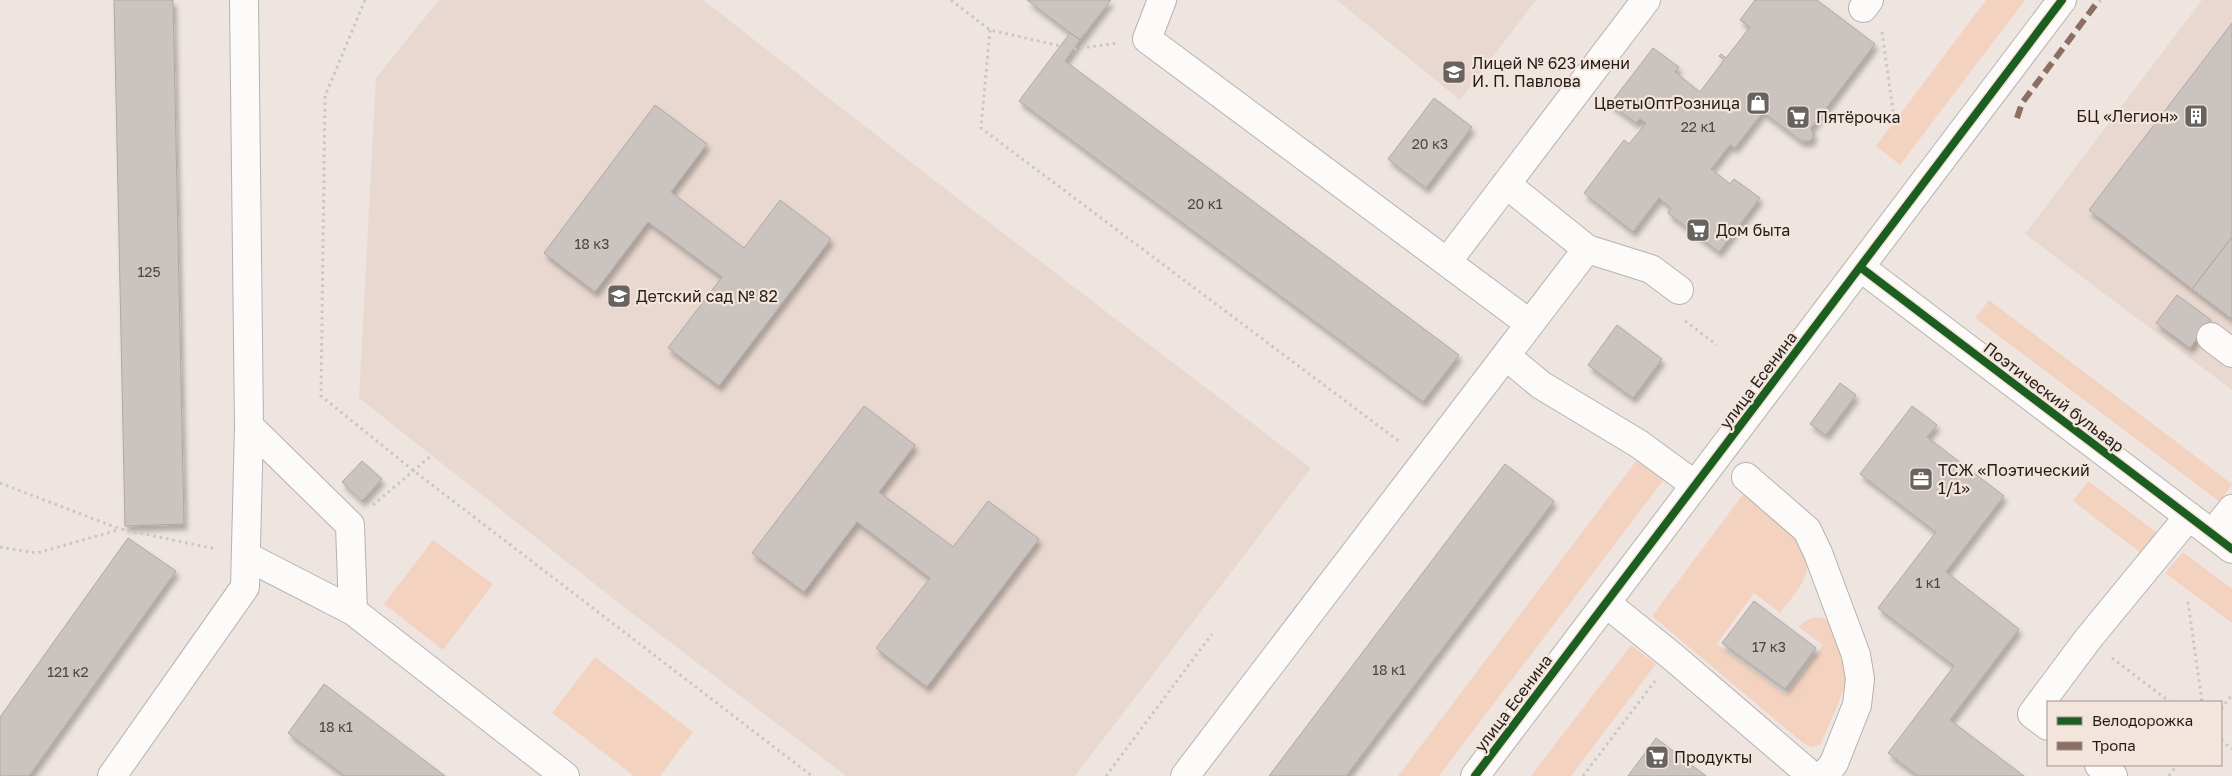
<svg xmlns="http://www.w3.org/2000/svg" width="2232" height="776" viewBox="0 0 2232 776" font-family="'Golos Text',sans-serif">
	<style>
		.built { fill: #e8d8cf }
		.green { fill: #f3d3c0 }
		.building { fill: #cac3bf; stroke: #afa9a6; filter: url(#shadow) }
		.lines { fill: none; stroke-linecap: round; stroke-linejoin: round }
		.minor-casing { stroke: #b8b1ae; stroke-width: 30 }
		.path { stroke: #c9c6c4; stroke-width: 3; stroke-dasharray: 2.5 4; stroke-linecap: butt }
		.minor { stroke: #fcfbfa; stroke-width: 28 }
		.quiet { stroke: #8d6e63; stroke-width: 6; stroke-dasharray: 12 6; stroke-linecap: butt }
		.cycleway-casing { stroke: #f3e4dc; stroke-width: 11 }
		.cycleway { stroke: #1b5e20; stroke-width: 8 }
		.labels { text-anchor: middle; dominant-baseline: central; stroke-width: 4.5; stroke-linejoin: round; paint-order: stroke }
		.number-label { font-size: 14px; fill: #4c4643 }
		.poi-label { font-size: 16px; fill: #221d1a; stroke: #f3e4dc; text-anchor: start }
		.street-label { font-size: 16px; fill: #221d1a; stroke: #f3e4dc }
	</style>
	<defs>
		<filter id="shadow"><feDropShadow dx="3" dy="5.5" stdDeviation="2.5" flood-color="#0004"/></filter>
	</defs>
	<rect width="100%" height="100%" fill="#eee5e1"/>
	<path class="built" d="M439 0H703L952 194 1311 468 1075 776H846L629 611 359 398 376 78Z
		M1337 0H1536L1460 100Z
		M2202 0H2232V390L2025 234Z"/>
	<path class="green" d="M1986 0H2025L1900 165 1876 146Z
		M1989 300 2232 484 2220 502 1975 318Z
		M1636 461 1665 478 1439 776H1398Z
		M2088 481 2159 534 2142 554 2073 501Z
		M1744 493C1768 513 1823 543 1803 581 1798 592 1787 603 1780 613L1754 593 1717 644 1786 695 1823 645 1799 627C1809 614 1828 613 1836 630 1840 637 1848 666 1848 674 1848 682 1825 736 1820 745L1812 747 1803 743 1652 616Z
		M433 540 493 584 443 650 384 604Z
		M2183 552 2232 589V623L2165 573Z
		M1631 645 1656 664 1571 776H1531Z
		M595 657 693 732 660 776H634L552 713Z"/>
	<path class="building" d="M114 0H173L184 524 125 526Z
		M1027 0H1111L1080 40Z
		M1755 0H1817L1875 44 1811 128 1814 137 1810 141H1801L1763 112 1735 148 1730 145 1711 169 1730 184 1734 179 1760 198 1719 252 1668 213 1671 208 1659 198 1633 232 1584 193 1624 140 1629 144 1646 123 1640 119 1636 123 1610 104 1653 48 1679 67 1675 72 1700 92 1724 60 1719 56 1721 54 1726 58 1750 27 1740 20Z
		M2232 23V237L2192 289 2089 210Z
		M1070 33 1080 40 1065 61 1459 355 1423 402 1019 101Z
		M1434 98 1472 127 1426 188 1388 159Z
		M655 105 707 144 671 192 744 248 780 200 831 239 719 386 668 348 722 277 648 222 595 292 544 253Z
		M2232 237V319L2192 289Z
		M2177 295 2211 320 2190 348 2156 323Z
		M1617 325 1662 359 1633 398 1588 365Z
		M1840 383 1856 395 1826 435 1810 424Z
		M864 406 915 445 879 492 953 547 988 501 1039 539 927 687 876 648 930 578 857 522 804 592 752 553Z
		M1912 406 1937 425 1927 437 2004 496 1946 572 2019 629 1950 720 2024 776H1918L1888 753 1954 666 1878 608 1936 532 1860 474Z
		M362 461 382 479 362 501 342 482Z
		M1505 464 1554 501 1346 776H1269Z
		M128 538 176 571 29 776H0V717Z
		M1754 601 1816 648 1785 689 1722 643Z
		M324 684 370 719 445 776H345L288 733Z
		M1656 738 1706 776H1628Z"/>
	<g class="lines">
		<g class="minor-casing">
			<path id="minor" d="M1162 0 1147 39 1530 324
				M1863 8 1869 0
				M1506 184 1587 249 1651 269 1679 290
				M1447 262 1646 0
				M1860 267 2232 549
				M2211 337 2232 353
				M1506 356 1541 385 1639 444 1695 485
				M249 426 350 525 353 611
				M1746 477 1807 530 1818 553 1856 655 1860 679 1857 705 1834 763 1824 776
				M2212 534 2232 509
				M246 556 353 611 565 776
				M1606 603 1673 657 1812 776
				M2048 726 2032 714 2088 639 2189 516
				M2099 765 2113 776
				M112 776 245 587 249 426 244 0
				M1185 776 1587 249
				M1475 776 2062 0"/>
		</g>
		<path class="path" d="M365 0 325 96 321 396 414 471 812 776
			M951 0 990 30 1061 46
			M990 30 981 128 1400 442
			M1882 32 1893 111
			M1074 49 1118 43
			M1685 321 1717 345
			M0 483 120 529 216 549
			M373 505 432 455
			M0 547 37 553 118 530
			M2188 602 2202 702
			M2112 658 2170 702
			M2221 709 2232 695
			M2221 740 2232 749
			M1106 776 1212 634
			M1583 776 1655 681
			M2169 776 2177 765"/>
		<use href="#minor" class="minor"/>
		<path class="quiet" d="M2017 118 2022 103 2099 0"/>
		<g class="cycleway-casing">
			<path id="cycleway" d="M1860 267 2232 549
				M1475 776 2062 0"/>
		</g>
		<use href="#cycleway" class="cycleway"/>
	</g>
	<defs>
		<g id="school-square" transform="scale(1.25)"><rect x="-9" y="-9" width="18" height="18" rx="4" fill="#696360" stroke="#f3e4dc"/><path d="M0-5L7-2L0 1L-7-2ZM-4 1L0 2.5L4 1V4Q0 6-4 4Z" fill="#fff"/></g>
		<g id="shop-square" transform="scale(1.25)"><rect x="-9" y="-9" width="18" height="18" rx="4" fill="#696360" stroke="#f3e4dc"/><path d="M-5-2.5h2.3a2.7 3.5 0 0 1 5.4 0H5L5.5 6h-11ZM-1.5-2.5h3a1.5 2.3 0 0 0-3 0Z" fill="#fff"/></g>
		<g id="building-square" transform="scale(1.25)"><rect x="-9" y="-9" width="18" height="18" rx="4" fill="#696360" stroke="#f3e4dc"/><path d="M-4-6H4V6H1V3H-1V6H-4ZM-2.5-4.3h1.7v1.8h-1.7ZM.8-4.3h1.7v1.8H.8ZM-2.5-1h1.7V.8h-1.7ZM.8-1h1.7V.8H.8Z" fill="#fff"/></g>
		<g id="supermarket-square" transform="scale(1.25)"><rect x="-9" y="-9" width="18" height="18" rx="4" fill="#696360" stroke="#f3e4dc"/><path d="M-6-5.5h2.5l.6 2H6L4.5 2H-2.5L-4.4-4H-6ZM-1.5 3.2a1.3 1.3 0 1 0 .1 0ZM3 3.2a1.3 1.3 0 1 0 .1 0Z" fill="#fff"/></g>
		<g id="office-square" transform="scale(1.25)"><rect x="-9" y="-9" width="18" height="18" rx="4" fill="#696360" stroke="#f3e4dc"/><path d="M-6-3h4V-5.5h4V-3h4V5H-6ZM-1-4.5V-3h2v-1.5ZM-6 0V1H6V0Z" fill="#fff"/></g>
	</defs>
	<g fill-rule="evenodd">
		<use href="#school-square" x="1454" y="72"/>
		<use href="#shop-square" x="1758" y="103"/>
		<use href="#building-square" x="2196" y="116"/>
		<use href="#supermarket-square" x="1798" y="117"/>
		<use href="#supermarket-square" x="1698" y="230"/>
		<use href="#school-square" x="619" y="296"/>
		<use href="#office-square" x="1921" y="479"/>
		<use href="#supermarket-square" x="1657" y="757"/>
	</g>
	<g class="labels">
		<g class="number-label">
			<text x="1698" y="126">22 к1</text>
			<text x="1430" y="143">20 к3</text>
			<text x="1205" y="203">20 к1</text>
			<text x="592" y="243">18 к3</text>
			<text x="149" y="271">125</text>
			<text x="1928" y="582">1 к1</text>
			<text x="1769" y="646">17 к3</text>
			<text x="1389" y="669">18 к1</text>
			<text x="68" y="671">121 к2</text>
			<text x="336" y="726">18 к1</text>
		</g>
		<g class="poi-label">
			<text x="1472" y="63">Лицей № 623 имени<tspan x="1472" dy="18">И. П. Павлова</tspan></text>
			<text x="1740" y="103" text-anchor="end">ЦветыОптРозница</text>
			<text x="2178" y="116" text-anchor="end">БЦ «Легион»</text>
			<text x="1816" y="117">Пятёрочка</text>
			<text x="1716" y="230">Дом быта</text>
			<text x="636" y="296">Детский сад № 82</text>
			<text x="1938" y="470">ТСЖ «Поэтический<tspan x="1938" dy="18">1/1»</tspan></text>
			<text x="1674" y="757">Продукты</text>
		</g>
		<g class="street-label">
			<text transform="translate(1758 380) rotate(-53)">улица Есенина</text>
			<text transform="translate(2054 397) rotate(37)">Поэтический бульвар</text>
			<text transform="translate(1513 703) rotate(-53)">улица Есенина</text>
		</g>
	</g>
	<rect x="2047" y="701" width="175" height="65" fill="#f3e4dc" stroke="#9f948e"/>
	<rect x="2057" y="717" width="25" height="8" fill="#1b5e20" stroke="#9f948e"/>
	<text x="2092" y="726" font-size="15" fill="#221d1a">Велодорожка</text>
	<rect x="2057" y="742" width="25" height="8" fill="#8d6e63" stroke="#9f948e"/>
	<text x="2092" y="751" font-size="15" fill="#221d1a">Тропа</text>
</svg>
